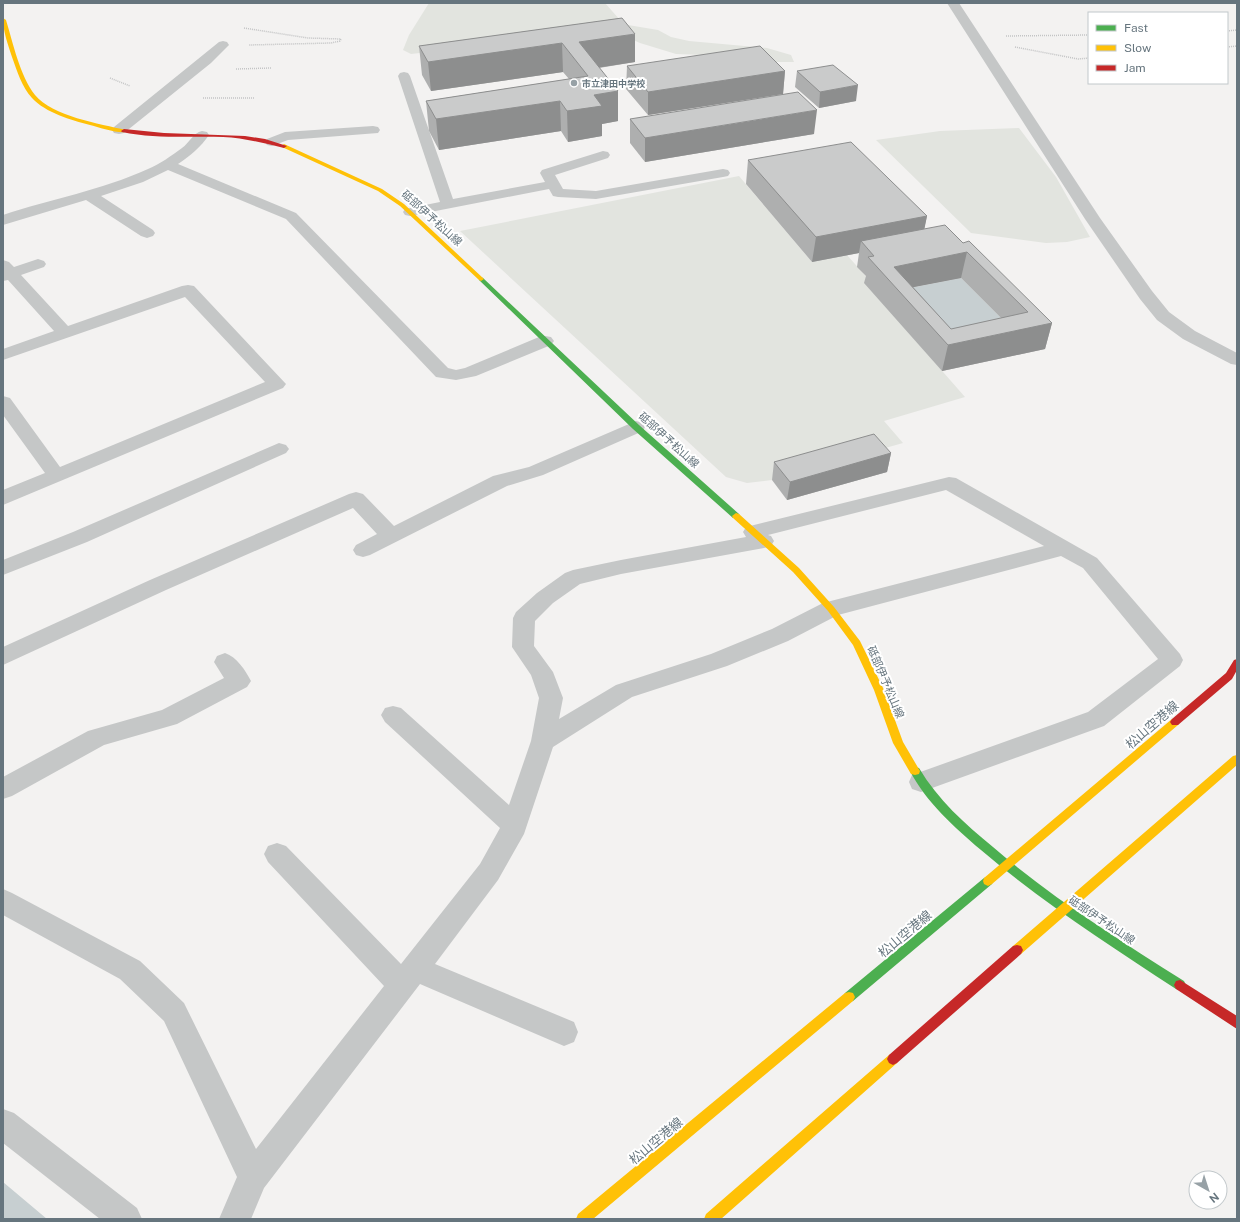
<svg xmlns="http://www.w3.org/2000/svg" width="1240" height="1222" viewBox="0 0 1240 1222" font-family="'Public Sans','Noto Sans JP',sans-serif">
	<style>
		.green { fill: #e2e4df }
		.water { fill: #c7cfd1 }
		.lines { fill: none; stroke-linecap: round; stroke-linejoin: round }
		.path { stroke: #c3c4c5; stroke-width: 1.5; stroke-dasharray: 1 1; stroke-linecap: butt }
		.lane { fill: #c5c7c7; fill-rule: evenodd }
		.street { fill: #c5c7c7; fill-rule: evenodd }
		.fast { fill: #4caf50; fill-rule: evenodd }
		.slow { fill: #ffc107; fill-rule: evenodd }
		.jam { fill: #c62828; fill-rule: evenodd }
		.wall { fill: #aeafaf; fill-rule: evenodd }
		.shaded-wall { fill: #8d8e8e }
		.building { fill: #cacbcb; stroke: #8d8e8e; fill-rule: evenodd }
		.poi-dot { fill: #97a1a6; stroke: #fff; stroke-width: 1.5 }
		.labels { text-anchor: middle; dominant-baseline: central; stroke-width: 4; stroke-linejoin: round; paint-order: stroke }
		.far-poi-label { font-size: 9px; font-weight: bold; fill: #66757e; stroke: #fff; text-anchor: start }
		.street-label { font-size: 11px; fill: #66757e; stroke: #fff }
		.near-street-label { font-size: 13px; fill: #66757e; stroke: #fff }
	</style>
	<rect width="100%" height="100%" fill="#f3f2f1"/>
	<path class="green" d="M429 3H605L620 20 628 25 658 30 671 37 689 41 767 48 791 55 794 62H775L704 55 676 54 640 43 613 31 411 54 403 50 409 35Z
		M1019 128 1056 177 1090 237 1067 242 1046 243 971 233 876 140 940 131Z
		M739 176 812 262 847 255 870 281 865 283 965 397 884 421 903 443 772 480 747 483 726 477 460 231Z"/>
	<path class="water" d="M961 278 1021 338 946 355 889 292Z
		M3 1182 47 1219H3Z"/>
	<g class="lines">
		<path class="path" d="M244 28 308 38 341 39 340 41 331 43 249 45
			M1227 31 1237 30
			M1006 36 1089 35
			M1015 47 1078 59 1089 58
			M1227 47 1237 46
			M236 69 271 68
			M110 78 130 86
			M203 98H255"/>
		<path class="lane" d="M404 72 408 73 410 76 453 199 545 182 540 173 542 170 603 151 608 152 610 155 608 158 555 175 563 189 596 191 723 169 728 170 730 173 728 176 723 177 596 199 558 197 553 196 549 189 410 216 405 215 403 212 405 209 440 202 398 76 400 73Z"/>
		<path class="street" d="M947 3H959L1100 218 1152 291 1169 312 1195 331 1237 353V365L1231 364 1183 339 1157 320 1140 299 1085 219Z
			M223 41 227 42 229 45 211 63 124 133 119 134 114 133 112 130 114 127 219 42Z
			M373 126 378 127 380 130 378 133 288 140 272 146 267 145 265 142 267 139 285 132Z
			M202 131 207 132 209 135C201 147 190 156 178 164L296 213 448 368 456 370 465 368 539 337 545 336 551 337 554 341 551 345 476 376 456 380 436 377 286 219 168 170 143 182 101 196 153 230 155 233 153 236 147 238 141 236 86 200 3 225V215C51 199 102 190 148 169 160 164 171 156 182 148 189 143 193 133 202 131Z
			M38 259 44 261 46 264 44 267 21 275 68 326 182 286 188 285 194 286 286 384 283 388 3 505V490L45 473 3 415V396L10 398 60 467 265 382 185 297 3 360V349L54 331 8 280 3 281V260L9 262 14 267Z
			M636 421 643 423 645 427 643 431 543 475 507 486 370 555 363 557 356 555 353 550 356 545 377 534 353 508 166 590 3 665V647L150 580 349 494 356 492 363 494 394 526 493 476 529 467Z
			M279 443 286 445 289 449 286 453 87 542 3 575V560L73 532Z
			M949 477 956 478 1097 558 1180 654 1183 660 1180 666 1104 726 921 792 912 789 909 782 912 775 1088 712 1158 659 1083 568 1061 556 838 615 788 641 727 666 632 697 553 747 524 834 498 880 435 964 574 1022 578 1032 574 1042 564 1046 420 984 264 1188 251 1219H219L237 1177 164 1021 120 979 3 915V889L12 893 140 961 184 1003 256 1149 384 986 268 862 264 854 268 846 277 843 286 846 401 964 480 864 500 828 385 722 381 715 385 708 393 706 401 708 509 805 531 741 539 698 531 675 512 647 513 618 516 612 537 593 565 573 573 570 621 560 746 537 743 532 746 527ZM946 490 1044 546 823 603 772 629 711 654 616 685 559 719 563 698 553 672 534 646 535 621 553 603 580 584 621 574 764 548 771 546 774 541 771 536 768 535Z
			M225 653C237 657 245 670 251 681L247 687 177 724 104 745 12 796 3 799V777L88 731 162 710 224 678 214 662 217 656Z
			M3 1109 14 1113 137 1208 142 1219H100L3 1143Z"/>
		<path class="fast" d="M481 277 483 278 639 425 739 514 740 516 739 518H733L633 429 479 280V278Z
			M915 767 919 768C938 800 965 824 993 847 1052 898 1118 939 1184 981L1186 985 1184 989 1180 990 1176 989C1109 945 1042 902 981 850 954 827 926 802 910 771L911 768Z
			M988 876 992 878 993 881 992 884 853 1001 849 1002 845 1001 843 997 845 993 984 878Z"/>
		<path class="slow" d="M3 18 6 20C13 43 20 76 35 95 52 116 100 124 126 130V132C115 133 101 128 90 125 71 120 46 113 32 98 22 87 17 71 12 57 8 44 3 32 3 18Z
			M284 144 382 189 404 204 484 279 481 281 479 280 400 206 378 191 282 147 281 146Z
			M736 513 739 514 799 568 834 607 860 641 884 690 903 742 920 771 919 774 915 775 911 774 893 743 874 690 853 645 828 611 793 572 733 518 732 516Z
			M1175 718 1178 719 1180 722 1178 725 992 884 988 886 984 884 983 881 984 878 1172 719Z
			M1237 755V765L1021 954 1017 955 1013 954 1011 950 1013 946 1233 756Z
			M849 992 853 993 855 997 853 1001 593 1219H576L578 1214 845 993Z
			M893 1053 897 1055 899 1059 897 1063 721 1219H704L706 1214 889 1055Z"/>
		<path class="jam" d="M124 129 164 133 245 136 265 139 287 146 284 148C264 143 244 138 223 137 190 136 155 139 122 132L121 131Z
			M1237 659V670L1232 679 1178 725H1172L1170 722 1172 719 1226 673 1234 660Z
			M1017 945 1021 946 1023 950 1021 954 897 1063 893 1065 889 1063 887 1059 889 1055 1013 946Z
			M1180 980 1237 1016V1029L1176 989 1174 985 1176 981Z"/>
	</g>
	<path class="wall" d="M622 18 635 62 599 68 618 91V121L602 124V136L568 142 561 131 439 150 429 131 426 101 569 79 563 72 431 91 422 75 419 46Z
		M627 66 785 71 783 94 648 115 626 89Z
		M797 71 856 101 819 108 795 87Z
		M630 119 814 134 645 162 630 143Z
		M748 160 927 216 924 229 963 243 1052 323 1045 349 942 371 864 283 866 276 857 267 859 253 812 262 746 184ZM961 278 1001 318 951 329 913 287Z
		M891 453 887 472 787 500 772 480 774 462Z"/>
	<path class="shaded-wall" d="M635 34V62L583 70 579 42Z
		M562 43 563 72 431 91 428 62Z
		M785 71 783 94 648 115V92Z
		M858 85 856 101 819 108 820 92Z
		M618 91V121L602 124V136L568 142 567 111 594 95Z
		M560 101 561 131 439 150 436 119Z
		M817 110 814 134 645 162V138Z
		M927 216 922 241H861L859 253 812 262 816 237Z
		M967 252 961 278 899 290 894 267Z
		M1052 323 1045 349 942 371 948 345Z
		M891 453 887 472 787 500 790 482Z"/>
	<path class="building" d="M622 18 635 34 579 42 618 91 594 95 602 106 567 111 560 101 436 119 426 101 588 76 562 43 428 62 419 46Z
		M760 46 785 71 648 92 627 66Z
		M833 65 858 85 820 92 797 71Z
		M798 92 817 110 645 138 630 119Z
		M851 142 927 216 816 237 748 160Z
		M945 225 963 243 969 241 1052 323 948 345 868 257 874 256 861 241ZM967 252 1028 312 951 329 894 267Z
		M874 434 891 453 790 482 774 462Z"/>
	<circle class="poi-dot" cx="574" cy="83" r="4"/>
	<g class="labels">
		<g class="far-poi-label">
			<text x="582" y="83">市立津田中学校</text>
		</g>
		<g class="street-label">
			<text transform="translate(432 218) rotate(42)">砥部伊予松山線</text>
			<text transform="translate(669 440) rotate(42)">砥部伊予松山線</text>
			<text transform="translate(886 682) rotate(67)">砥部伊予松山線</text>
			<text transform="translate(1102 920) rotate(34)">砥部伊予松山線</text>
		</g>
		<g class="near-street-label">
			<text transform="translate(1152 725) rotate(-41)">松山空港線</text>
			<text transform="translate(905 934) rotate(-40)">松山空港線</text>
			<text transform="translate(656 1141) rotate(-40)">松山空港線</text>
		</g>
	</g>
	<rect width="1240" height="1222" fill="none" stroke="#66757e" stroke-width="8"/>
	<rect x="1088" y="12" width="140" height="72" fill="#ffffff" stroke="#c2c8cb"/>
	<rect x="1096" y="25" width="20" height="6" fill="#4caf50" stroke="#c2c8cb"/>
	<text x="1124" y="32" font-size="12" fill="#66757e">Fast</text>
	<rect x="1096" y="45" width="20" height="6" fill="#ffc107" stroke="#c2c8cb"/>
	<text x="1124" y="52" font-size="12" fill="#66757e">Slow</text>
	<rect x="1096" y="65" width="20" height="6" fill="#c62828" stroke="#c2c8cb"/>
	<text x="1124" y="72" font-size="12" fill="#66757e">Jam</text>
	<g transform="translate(1208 1190) rotate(141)"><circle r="19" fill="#ffffff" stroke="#c2c8cb"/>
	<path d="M0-3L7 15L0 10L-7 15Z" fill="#97a1a6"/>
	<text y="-6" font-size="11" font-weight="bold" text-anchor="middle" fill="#66757e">N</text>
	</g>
</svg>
